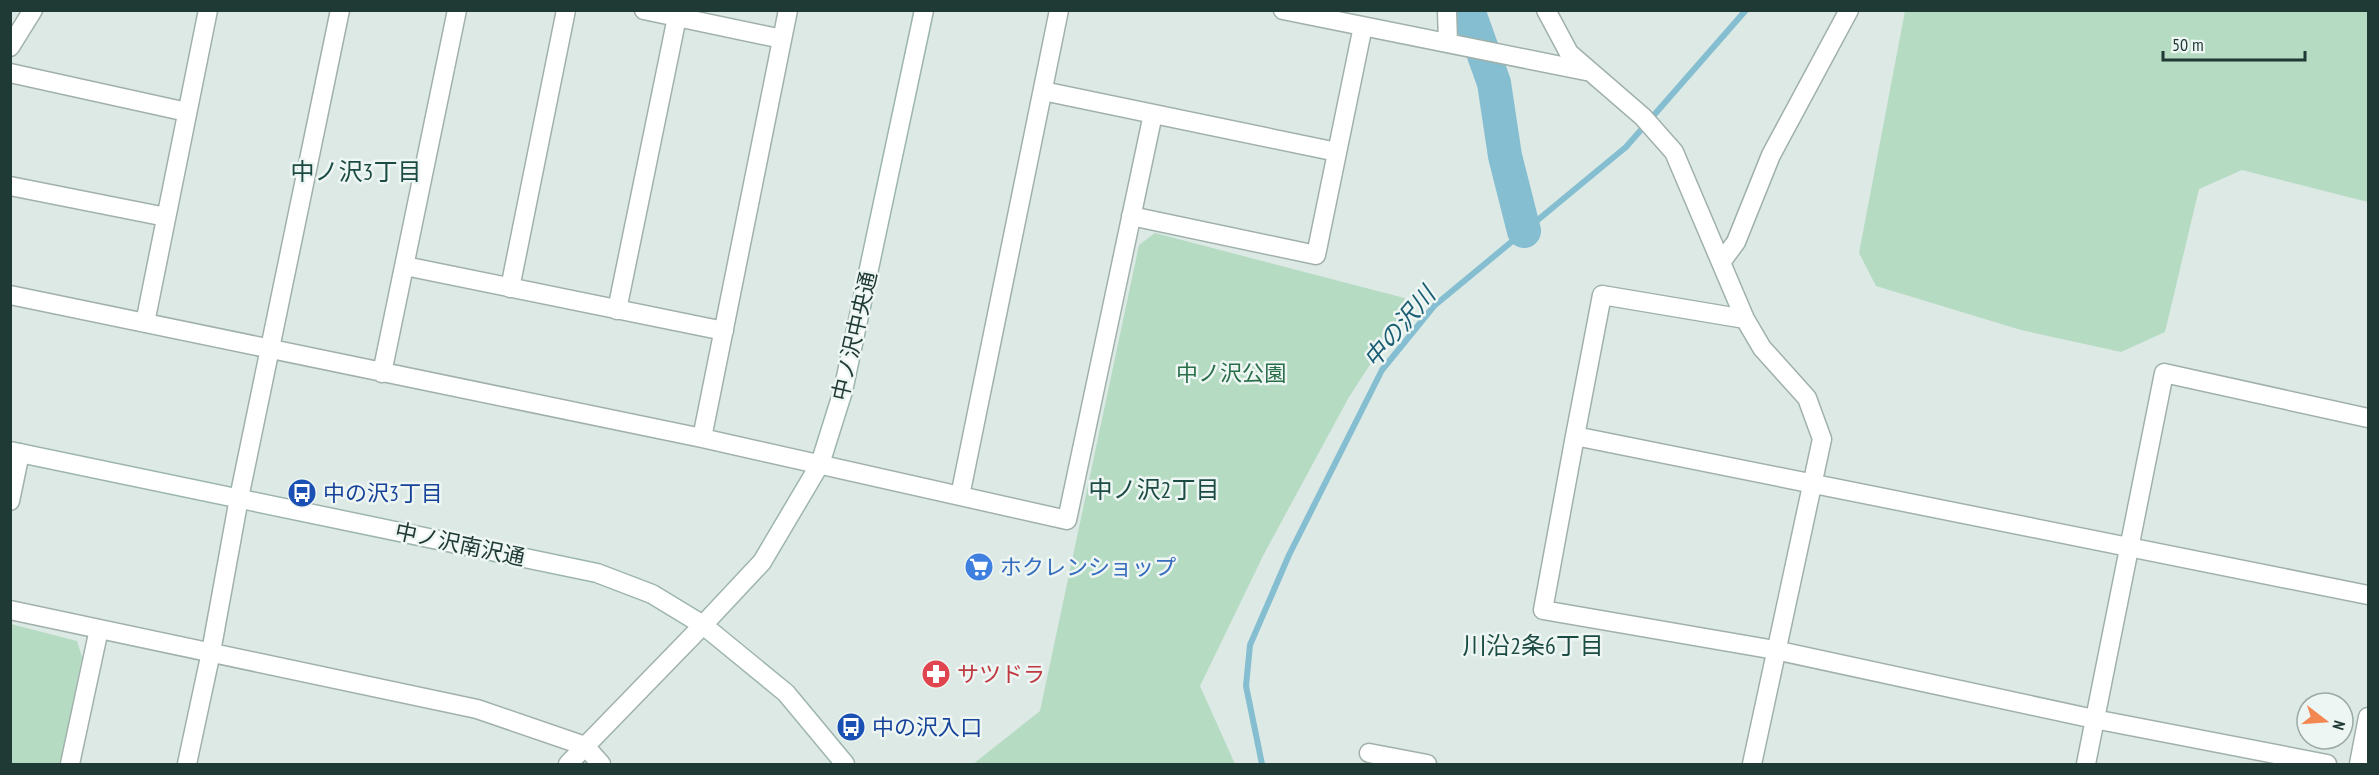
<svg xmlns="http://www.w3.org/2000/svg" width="2379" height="775" viewBox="0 0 2379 775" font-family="'PT Sans Narrow','Noto Sans JP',sans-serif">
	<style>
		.green { fill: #b6dbc3 }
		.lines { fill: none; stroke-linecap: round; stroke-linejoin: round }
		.stream { stroke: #84bed0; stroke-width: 6 }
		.river { stroke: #84bed0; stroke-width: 34 }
		.street-casing { stroke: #a0b1ac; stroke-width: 21 }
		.secondary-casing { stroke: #9db5ae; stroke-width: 21 }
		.street { stroke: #fff; stroke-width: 18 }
		.secondary { stroke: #fff; stroke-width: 18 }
		.labels { text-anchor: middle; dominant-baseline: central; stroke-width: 5; stroke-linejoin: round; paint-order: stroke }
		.street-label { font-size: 22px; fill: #1f3934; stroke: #eef6f3 }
		.park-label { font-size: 22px; fill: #296f4a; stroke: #eef6f3 }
		.transit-label { font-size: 22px; fill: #164399; stroke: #eef6f3; text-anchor: start }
		.shop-label { font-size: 22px; fill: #366cbe; stroke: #eef6f3; text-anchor: start }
		.health-label { font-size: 22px; fill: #be3a42; stroke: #eef6f3; text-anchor: start }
		.neighbourhood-label { font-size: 24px; fill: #1b4b43; stroke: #eef6f3 }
		.water-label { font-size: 24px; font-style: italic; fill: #1a5e74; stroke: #eef6f3 }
	</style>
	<rect width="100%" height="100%" fill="#dde9e5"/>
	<path class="green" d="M1905 11H2368V202L2242 170 2199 189 2165 332 2121 352 2021 330 1876 286 1859 253Z
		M1155 233 1412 300 1349 397 1264 554 1200 686 1235 764H973L1040 711 1139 245Z
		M11 624 77 641 82 657 61 764H11Z"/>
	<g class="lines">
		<path class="stream" d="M1262 764 1246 686 1250 645 1289 555 1382 370 1434 306 1626 147 1746 10"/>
		<path class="river" d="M1468 10 1494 83 1505 156 1524 231"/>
		<g class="street-casing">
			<path id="street" d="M644 10 782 39
				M1283 10 1586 71
				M1447 10 1448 43
				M1546 10 1569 53 1643 117 1674 152 1745 319 1762 348 1807 398 1822 439 1752 764
				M10 47 33 10
				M10 73 187 112
				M1043 91 1337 152
				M10 186 166 217
				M1131 216 1316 255 1363 26
				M1722 261 1736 242 1771 155 1849 10
				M405 266 724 331
				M510 288 566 10
				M10 295 702 438 1067 520 1153 114
				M617 310 677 17
				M145 323 208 10
				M382 373 457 10
				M1575 436 1602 295 1745 319
				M702 438 788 10
				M960 496 1059 10
				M10 501 20 453
				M10 610 477 709 585 746 601 764
				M1369 753 1427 764
				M70 764 99 629
				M187 764 211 652 239 498 340 10
				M568 764 703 625
				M2086 764 2164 373 2368 418
				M2327 764 2094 719 1775 650 1543 610 1575 436 2368 595
				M2359 764 2368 717"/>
		</g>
		<g class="secondary-casing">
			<path id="secondary" d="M10 451 597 573 652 594 703 625 786 693 845 764
				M703 625 762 562 820 464 843 391 924 10"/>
		</g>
		<use href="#street" class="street"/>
		<use href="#secondary" class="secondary"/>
	</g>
	<defs>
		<g id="bus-disc" transform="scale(1.5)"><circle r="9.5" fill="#1a4fb4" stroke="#eef6f3"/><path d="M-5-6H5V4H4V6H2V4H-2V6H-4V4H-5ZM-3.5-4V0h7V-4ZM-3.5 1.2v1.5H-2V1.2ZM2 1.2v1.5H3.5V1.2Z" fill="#fff"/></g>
		<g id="supermarket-disc" transform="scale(1.5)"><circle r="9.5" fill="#3f7fe0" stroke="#eef6f3"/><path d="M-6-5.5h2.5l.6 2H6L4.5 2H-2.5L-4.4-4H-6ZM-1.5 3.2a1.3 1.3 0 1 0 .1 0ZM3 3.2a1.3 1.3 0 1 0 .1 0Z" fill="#fff"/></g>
		<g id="pharmacy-disc" transform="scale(1.5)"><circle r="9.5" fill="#e0444e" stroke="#eef6f3"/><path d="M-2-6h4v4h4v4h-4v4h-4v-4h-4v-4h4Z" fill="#fff"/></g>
	</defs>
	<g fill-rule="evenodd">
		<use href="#bus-disc" x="302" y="493"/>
		<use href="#supermarket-disc" x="979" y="567"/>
		<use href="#pharmacy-disc" x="936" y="674"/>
		<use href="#bus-disc" x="851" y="727"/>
	</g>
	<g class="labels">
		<g class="street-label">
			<text transform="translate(854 336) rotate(-77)">中ノ沢中央通</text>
			<text transform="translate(460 544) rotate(12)">中ノ沢南沢通</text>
		</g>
		<g class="park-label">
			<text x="1231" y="373">中ノ沢公園</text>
		</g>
		<g class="transit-label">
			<text x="323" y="493">中の沢3丁目</text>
			<text x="872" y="727">中の沢入口</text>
		</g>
		<g class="shop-label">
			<text x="1000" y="567">ホクレンショップ</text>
		</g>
		<g class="health-label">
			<text x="957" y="674">サツドラ</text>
		</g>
		<g class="neighbourhood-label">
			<text x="356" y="171">中ノ沢3丁目</text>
			<text x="1154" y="489">中ノ沢2丁目</text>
			<text x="1533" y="645">川沿2条6丁目</text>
		</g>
		<g class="water-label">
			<text transform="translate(1399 327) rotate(-50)">中の沢川</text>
		</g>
	</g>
	<rect width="2379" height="775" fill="none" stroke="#1f3934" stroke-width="24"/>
	<g transform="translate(2325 721) rotate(107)"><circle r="28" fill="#eef6f3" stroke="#9baaa7" stroke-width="1.5"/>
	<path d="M0-4.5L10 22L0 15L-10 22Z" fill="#f38752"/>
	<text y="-9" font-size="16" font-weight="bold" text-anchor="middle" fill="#1f3934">N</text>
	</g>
	<path d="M2163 51v9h142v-9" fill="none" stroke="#1f3934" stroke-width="3"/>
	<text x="2172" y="51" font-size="18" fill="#1f3934" stroke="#eef6f3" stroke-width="4.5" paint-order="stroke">50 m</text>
</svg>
